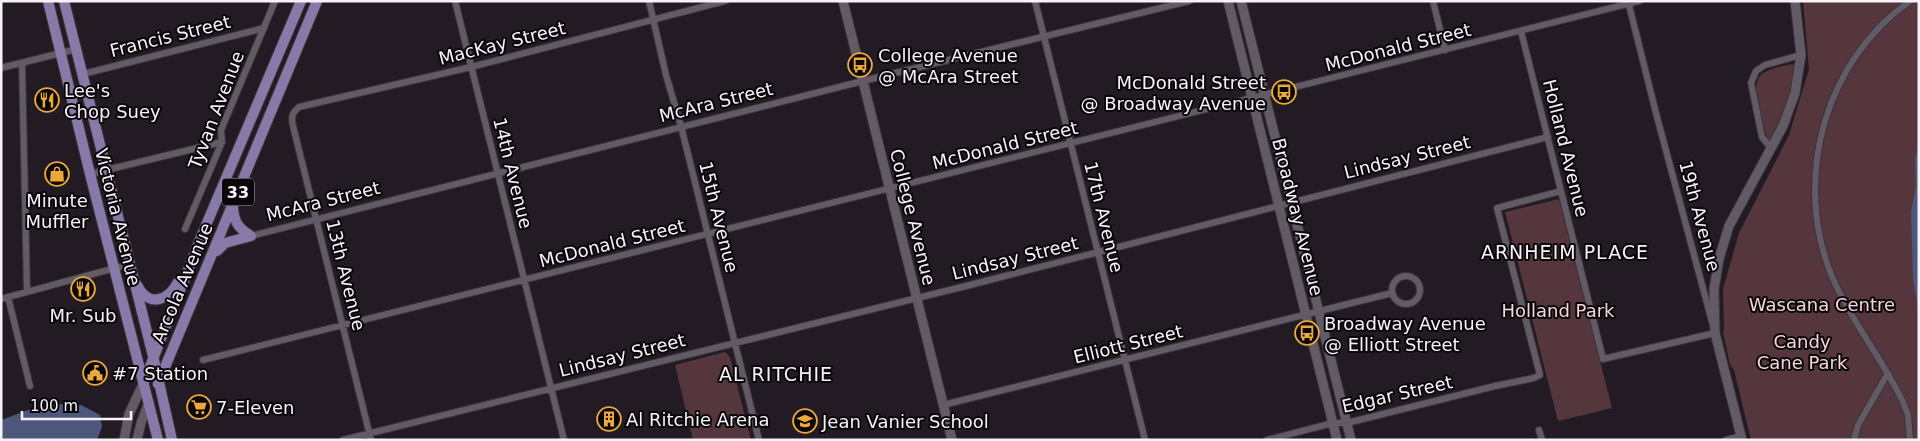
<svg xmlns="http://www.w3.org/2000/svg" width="1920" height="441" viewBox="0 0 1920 441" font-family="'DejaVu Sans',sans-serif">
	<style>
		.green { fill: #54363c }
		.water { fill: #4d567b }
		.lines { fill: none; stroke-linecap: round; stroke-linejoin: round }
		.street-casing { stroke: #3b353c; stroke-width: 8 }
		.secondary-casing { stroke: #3b353c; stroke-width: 11 }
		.primary-casing { stroke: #3b353c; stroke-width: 12 }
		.street { stroke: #625a64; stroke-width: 6 }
		.secondary { stroke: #625a64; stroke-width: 9 }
		.primary { stroke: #8879a8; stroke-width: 10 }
		.labels { text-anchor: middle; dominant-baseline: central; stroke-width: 4; stroke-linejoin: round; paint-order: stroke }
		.shield { fill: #0a070b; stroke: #b0acb1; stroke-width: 1 }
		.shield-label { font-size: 16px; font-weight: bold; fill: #f7f2f8 }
		.street-label { font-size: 18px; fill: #f7f2f8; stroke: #0a070b }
		.poi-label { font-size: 18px; fill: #f7f2f8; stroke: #0a070b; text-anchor: start }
		.park-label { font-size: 18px; fill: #f5d5da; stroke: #0a070b }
		.neighbourhood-label { font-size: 19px; letter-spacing: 1px; fill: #f7f2f8; stroke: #0a070b }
	</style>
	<rect width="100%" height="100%" fill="#221b24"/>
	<path class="green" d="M1803 1H1919V440H1751L1734 370 1730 365 1723 332 1724 329 1723 289 1739 233 1789 135 1809 69Z
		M1792 64 1796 66C1791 92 1784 115 1772 139L1769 140 1767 138C1763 123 1748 85 1762 74 1770 68 1783 66 1792 64Z
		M1559 199 1612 408 1558 421 1505 212Z
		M725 352 730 357 751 440H693L675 365Z"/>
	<path class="water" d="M1919 147V313L1913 280 1911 213 1916 185 1915 158Z
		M59 404 81 405 100 415 102 427 97 440H1V420L31 409Z"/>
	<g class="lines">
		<g class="street-casing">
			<path id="street" d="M455 1 564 440
				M649 1 666 75 681 126 759 440
				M1035 1 1145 440
				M1433 1 1445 50
				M1910 1C1826 60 1794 174 1829 269 1847 316 1881 356 1903 402L1908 415 1910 440
				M1521 31 1603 359 1715 333 1657 117 1628 1
				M22 63 27 292
				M1 68 77 49
				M83 74 264 28
				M1771 148 1762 137 1751 83 1756 71 1765 65 1801 55
				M90 174 222 142
				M185 229 222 142 221 130 275 1
				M251 236 863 81 1189 1
				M1392 290a14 14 0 1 1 28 0a14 14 0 1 1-28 0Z
				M8 297 30 386
				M1 299 130 264
				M203 360 1639 1
				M943 405 1392 293
				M1539 430 1542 440
				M343 440 970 285 1548 137
				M371 440 293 126C291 117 292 113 299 107L471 67 725 1
				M1267 440 1333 423H1347L1495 386 1534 378 1540 375 1497 208 1561 191
				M1726 440 1741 436
				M1854 440 1858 425 1888 373"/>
		</g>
		<g class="secondary-casing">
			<path id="secondary" d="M843 1 952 440
				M1228 1 1337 440
				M1241 1 1351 440
				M124 440 129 414 144 382
				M137 440 141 423 149 402
				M1742 440 1715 333 1714 289 1719 259 1729 226 1783 126 1795 93 1801 55 1795 1"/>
		</g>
		<g class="primary-casing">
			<path id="primary" d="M48 1 90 174 158 440
				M64 1 154 360 172 440
				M233 207C234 222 238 228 251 236
				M217 251 225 243 251 236
				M137 285C148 308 168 301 178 282
				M144 382 201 237 301 1
				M158 384 317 1"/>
		</g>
		<use href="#street" class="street"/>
		<use href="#secondary" class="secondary"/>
		<use href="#primary" class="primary"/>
	</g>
	<defs>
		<g id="bus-ring" transform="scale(1.25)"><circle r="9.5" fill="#0a070b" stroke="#eca93a" stroke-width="1.5"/><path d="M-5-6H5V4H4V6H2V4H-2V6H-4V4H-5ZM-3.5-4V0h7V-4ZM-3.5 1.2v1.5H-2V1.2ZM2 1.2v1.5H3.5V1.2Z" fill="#eca93a"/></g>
		<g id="restaurant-ring" transform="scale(1.25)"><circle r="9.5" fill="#0a070b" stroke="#eca93a" stroke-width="1.5"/><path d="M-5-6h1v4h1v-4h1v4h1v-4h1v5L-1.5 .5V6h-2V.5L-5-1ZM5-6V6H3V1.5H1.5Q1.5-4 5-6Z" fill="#eca93a"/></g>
		<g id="shop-ring" transform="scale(1.25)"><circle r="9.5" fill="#0a070b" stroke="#eca93a" stroke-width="1.5"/><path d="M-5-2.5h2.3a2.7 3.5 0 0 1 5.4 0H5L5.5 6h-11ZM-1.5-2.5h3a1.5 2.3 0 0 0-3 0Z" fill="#eca93a"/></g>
		<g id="civic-ring" transform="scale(1.25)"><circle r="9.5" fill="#0a070b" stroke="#eca93a" stroke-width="1.5"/><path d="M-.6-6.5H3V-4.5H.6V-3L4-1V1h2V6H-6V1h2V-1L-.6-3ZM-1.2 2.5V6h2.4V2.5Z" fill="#eca93a"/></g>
		<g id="supermarket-ring" transform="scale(1.25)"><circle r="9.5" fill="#0a070b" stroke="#eca93a" stroke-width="1.5"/><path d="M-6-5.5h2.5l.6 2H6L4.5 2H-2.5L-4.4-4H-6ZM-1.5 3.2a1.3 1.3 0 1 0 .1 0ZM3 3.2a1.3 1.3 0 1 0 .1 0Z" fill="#eca93a"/></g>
		<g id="building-ring" transform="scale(1.25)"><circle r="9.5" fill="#0a070b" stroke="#eca93a" stroke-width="1.5"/><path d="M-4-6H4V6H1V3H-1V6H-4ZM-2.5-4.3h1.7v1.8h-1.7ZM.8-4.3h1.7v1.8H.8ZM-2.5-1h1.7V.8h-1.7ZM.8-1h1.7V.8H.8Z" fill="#eca93a"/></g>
		<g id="school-ring" transform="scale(1.25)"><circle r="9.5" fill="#0a070b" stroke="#eca93a" stroke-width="1.5"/><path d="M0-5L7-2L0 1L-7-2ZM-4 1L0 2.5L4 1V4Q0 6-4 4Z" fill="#eca93a"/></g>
	</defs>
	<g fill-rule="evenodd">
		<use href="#bus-ring" x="860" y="65"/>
		<use href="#bus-ring" x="1284" y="92"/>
		<use href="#restaurant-ring" x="47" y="100"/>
		<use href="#shop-ring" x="57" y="174"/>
		<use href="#restaurant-ring" x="83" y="289"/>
		<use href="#bus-ring" x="1307" y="333"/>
		<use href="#civic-ring" x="95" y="373"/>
		<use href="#supermarket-ring" x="199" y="407"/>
		<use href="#building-ring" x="609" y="419"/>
		<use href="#school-ring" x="805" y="421"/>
	</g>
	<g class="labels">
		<rect class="shield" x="222" y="178.5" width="32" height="27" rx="4"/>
		<g class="shield-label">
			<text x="238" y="192">33</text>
		</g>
		<g class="street-label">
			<text transform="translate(170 36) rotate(-14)">Francis Street</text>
			<text transform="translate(502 43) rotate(-14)">MacKay Street</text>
			<text transform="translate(1398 47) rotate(-14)">McDonald Street</text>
			<text transform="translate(716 102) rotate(-14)">McAra Street</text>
			<text transform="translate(216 110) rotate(-69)">Tyvan Avenue</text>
			<text transform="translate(1005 145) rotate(-14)">McDonald Street</text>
			<text transform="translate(1566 148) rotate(76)">Holland Avenue</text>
			<text transform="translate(1407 157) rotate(-14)">Lindsay Street</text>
			<text transform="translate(513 173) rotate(76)">14th Avenue</text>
			<text transform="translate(323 201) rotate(-14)">McAra Street</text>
			<text transform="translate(1700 216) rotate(75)">19th Avenue</text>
			<text transform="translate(118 217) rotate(76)">Victoria Avenue</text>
			<text transform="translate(719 217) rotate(76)">15th Avenue</text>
			<text transform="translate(913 217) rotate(76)">College Avenue</text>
			<text transform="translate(1104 217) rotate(76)">17th Avenue</text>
			<text transform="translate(1298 217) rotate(76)">Broadway Avenue</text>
			<text transform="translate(612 243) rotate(-14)">McDonald Street</text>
			<text transform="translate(1015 258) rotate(-14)">Lindsay Street</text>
			<text transform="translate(346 275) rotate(76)">13th Avenue</text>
			<text transform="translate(182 283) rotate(-67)">Arcola Avenue</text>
			<text transform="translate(1128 344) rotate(-14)">Elliott Street</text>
			<text transform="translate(622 355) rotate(-14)">Lindsay Street</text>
			<text transform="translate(1397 394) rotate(-13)">Edgar Street</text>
		</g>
		<g class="poi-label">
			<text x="878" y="55">College Avenue<tspan x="878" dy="21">@ McAra Street</tspan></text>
			<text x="1266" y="82" text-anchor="end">McDonald Street<tspan x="1266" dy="21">@ Broadway Avenue</tspan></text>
			<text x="64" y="90">Lee's<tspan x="64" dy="21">Chop Suey</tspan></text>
			<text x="57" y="200" text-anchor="middle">Minute<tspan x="57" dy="21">Muffler</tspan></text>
			<text x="83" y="315" text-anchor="middle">Mr. Sub</text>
			<text x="1324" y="323">Broadway Avenue<tspan x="1324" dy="21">@ Elliott Street</tspan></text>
			<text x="112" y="373">#7 Station</text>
			<text x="216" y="407">7-Eleven</text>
			<text x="626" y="419">Al Ritchie Arena</text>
			<text x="822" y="421">Jean Vanier School</text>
		</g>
		<g class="park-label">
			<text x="1822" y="304">Wascana Centre</text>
			<text x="1558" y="310">Holland Park</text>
			<text x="1802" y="341">Candy<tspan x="1802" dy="21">Cane Park</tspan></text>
		</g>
		<g class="neighbourhood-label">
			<text x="1565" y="252">ARNHEIM PLACE</text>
			<text x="776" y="374">AL RITCHIE</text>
		</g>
	</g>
	<rect width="1920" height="441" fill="none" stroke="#f7f2f8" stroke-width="5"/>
	<path d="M22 411v8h109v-8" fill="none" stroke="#f7f2f8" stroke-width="2.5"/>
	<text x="30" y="411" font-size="15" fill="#f7f2f8" stroke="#0a070b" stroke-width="4" paint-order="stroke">100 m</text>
</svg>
